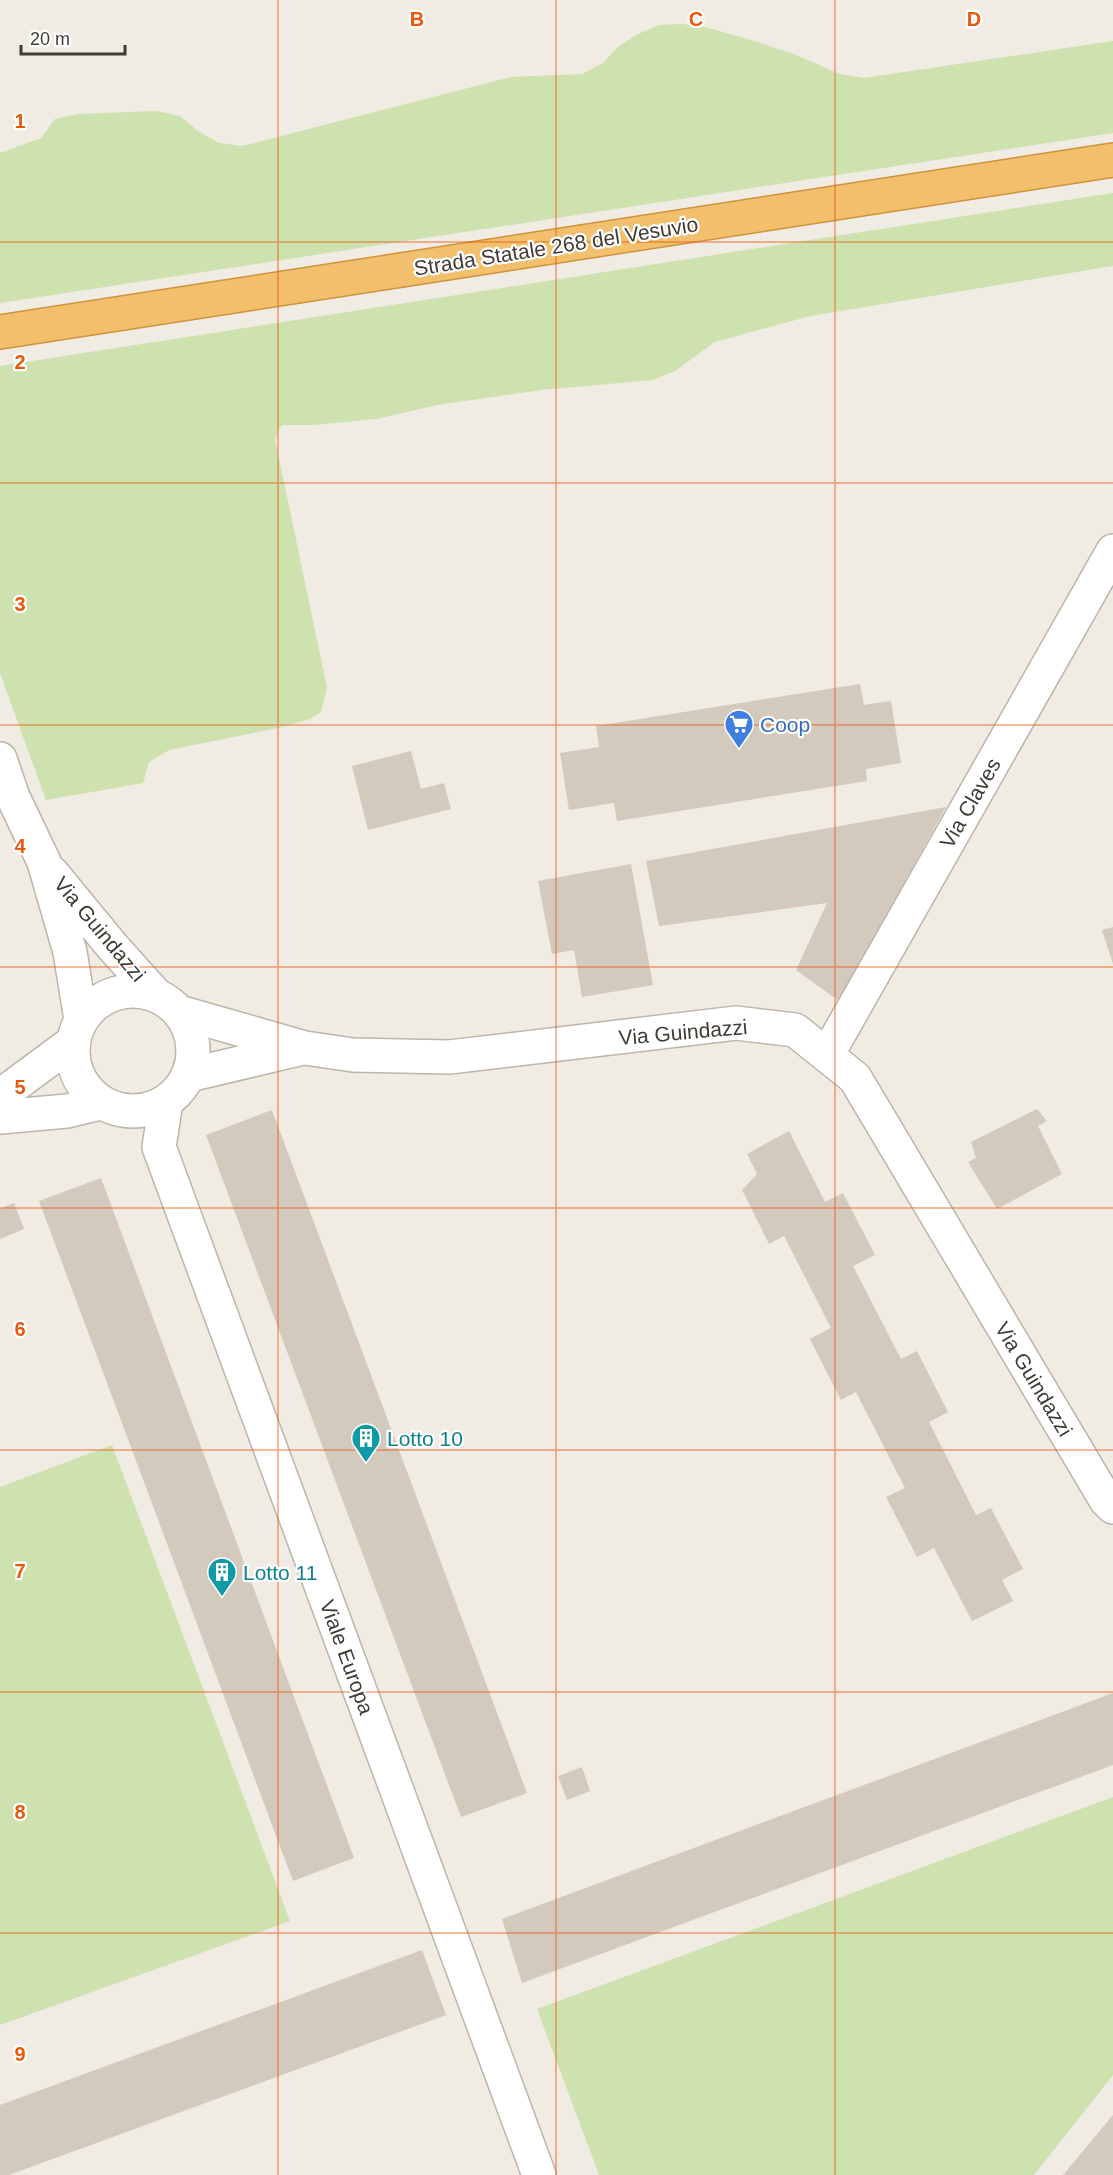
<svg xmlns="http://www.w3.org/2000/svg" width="1113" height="2175" viewBox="0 0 1113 2175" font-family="Arial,sans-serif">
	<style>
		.green { fill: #cde2ae }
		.building { fill: #d3c9bc }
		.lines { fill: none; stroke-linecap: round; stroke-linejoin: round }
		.street-casing { stroke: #bdb5aa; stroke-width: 36 }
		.highway-casing { stroke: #cf933d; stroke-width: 36 }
		.street { stroke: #fff; stroke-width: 33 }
		.highway { stroke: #f2bf6c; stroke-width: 33 }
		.grid { fill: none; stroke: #e8590c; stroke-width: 1.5; stroke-opacity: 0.55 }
		.labels { text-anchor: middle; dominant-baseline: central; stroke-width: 4.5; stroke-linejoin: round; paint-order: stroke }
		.street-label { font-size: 21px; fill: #413b34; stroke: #fff }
		.shop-label { font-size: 21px; fill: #366cbe; stroke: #fff; text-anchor: start }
		.culture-label { font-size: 21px; fill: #0d838f; stroke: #fff; text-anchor: start }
		.grid-label { font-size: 20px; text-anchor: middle; font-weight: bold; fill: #e8590c; stroke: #fff; stroke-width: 4.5; stroke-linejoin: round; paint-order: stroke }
	</style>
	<rect width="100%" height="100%" fill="#f0ebe3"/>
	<path class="green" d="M682 24 705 27 751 40 796 55 840 74 864 78 1113 41V133L0 303V153L41 138 55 119 78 114 156 111 180 116 198 131 219 143 242 146 511 77 582 74 603 63 619 46 638 34 659 25Z
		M1113 193V266L810 316 715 342 675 371 653 380 541 390 437 405 377 419 313 425H282L275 439 327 688 321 712 310 719 278 728 169 750 149 762 143 783 46 800 0 673V366Z
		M112 1445 290 1921 0 2025V1487Z
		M1113 1797V2075L1034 2175H599L537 2009Z"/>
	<path class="building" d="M860 684 864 705 891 701 901 763 866 769 867 781 617 821 614 803 569 810 560 753 599 747 596 726Z
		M411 751 421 789 444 783 451 809 368 830 352 766Z
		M946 807 839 1001 796 970 827 903 659 926 646 861Z
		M631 864 653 985 582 997 574 950 552 954 538 881Z
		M1113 927V964L1102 930Z
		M1037 1109 1047 1121 1038 1126 1062 1174 997 1209 968 1162 976 1158 971 1142Z
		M272 1110 527 1793 461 1817 206 1135Z
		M789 1131 825 1202 843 1193 875 1255 853 1266 901 1359 917 1351 948 1412 929 1422 976 1515 991 1508 1023 1569 1002 1580 1013 1601 972 1621 934 1548 917 1557 886 1497 905 1488 856 1392 841 1400 810 1339 831 1328 784 1236 769 1244 742 1190 757 1174 747 1154Z
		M101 1178 354 1858 293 1881 39 1201Z
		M14 1203 24 1229 0 1239V1209Z
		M1113 1693V1765L522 1983 502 1919Z
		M582 1767 590 1791 567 1800 558 1776Z
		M422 1950 446 2015 9 2175H0V2105Z
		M1113 2115V2175H1063Z"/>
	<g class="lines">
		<g class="street-casing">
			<path id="street" d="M0 759 13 797 44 862 70 952 81 1020
				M52 873 112 946 157 996
				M73 1051a60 60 0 1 1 120 0a60 60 0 1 1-120 0Z
				M179 1012 305 1048 353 1055 449 1057 736 1023 795 1030 855 1078 1106 1500 1113 1507
				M827 1055 1113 551
				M189 1075 303 1048
				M0 1096 73 1042
				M166 1102 159 1147 539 2175
				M0 1117 67 1111 100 1103"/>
		</g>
		<g class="highway-casing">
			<path id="highway" d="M0 332 1113 160"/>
		</g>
		<use href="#street" class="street"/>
		<use href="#highway" class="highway"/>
	</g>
	<path class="grid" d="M278 0V2175M556 0V2175M835 0V2175M0 242H1113M0 483H1113M0 725H1113M0 967H1113M0 1208H1113M0 1450H1113M0 1692H1113M0 1933H1113"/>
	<defs>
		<g id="supermarket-pin" transform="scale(1.5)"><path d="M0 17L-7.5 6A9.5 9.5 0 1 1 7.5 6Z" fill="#3f7fe0" stroke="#fff"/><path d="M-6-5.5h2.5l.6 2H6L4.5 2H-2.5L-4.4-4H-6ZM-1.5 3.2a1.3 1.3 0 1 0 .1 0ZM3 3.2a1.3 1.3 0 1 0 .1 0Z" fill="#fff"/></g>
		<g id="building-pin" transform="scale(1.5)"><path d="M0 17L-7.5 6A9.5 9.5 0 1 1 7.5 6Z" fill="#0f9aa8" stroke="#fff"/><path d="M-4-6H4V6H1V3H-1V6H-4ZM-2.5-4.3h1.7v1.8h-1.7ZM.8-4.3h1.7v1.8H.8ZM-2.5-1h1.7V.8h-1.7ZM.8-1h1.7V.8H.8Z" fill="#fff"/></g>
	</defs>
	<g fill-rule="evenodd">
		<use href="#supermarket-pin" x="739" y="724"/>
		<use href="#building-pin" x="366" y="1438"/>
		<use href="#building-pin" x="222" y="1572"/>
	</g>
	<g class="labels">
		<g class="street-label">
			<text transform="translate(556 246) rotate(-9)">Strada Statale 268 del Vesuvio</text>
			<text transform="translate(970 803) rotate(-60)">Via Claves</text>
			<text transform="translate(100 929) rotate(50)">Via Guindazzi</text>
			<text transform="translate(683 1032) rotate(-5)">Via Guindazzi</text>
			<text transform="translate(1034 1379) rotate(59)">Via Guindazzi</text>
			<text transform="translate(347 1657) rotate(70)">Viale Europa</text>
		</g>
		<g class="shop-label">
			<text x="760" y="724">Coop</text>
		</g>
		<g class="culture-label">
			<text x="387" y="1438">Lotto 10</text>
			<text x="243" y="1572">Lotto 11</text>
		</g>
	</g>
	<g class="grid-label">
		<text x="417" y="26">B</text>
		<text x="696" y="26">C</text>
		<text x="974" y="26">D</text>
		<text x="20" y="128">1</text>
		<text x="20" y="369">2</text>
		<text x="20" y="611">3</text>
		<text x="20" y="853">4</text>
		<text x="20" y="1094">5</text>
		<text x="20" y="1336">6</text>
		<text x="20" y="1578">7</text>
		<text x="20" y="1819">8</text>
		<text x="20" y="2061">9</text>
	</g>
	<path d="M21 45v9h104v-9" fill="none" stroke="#413b34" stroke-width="3"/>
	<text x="30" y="45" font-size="18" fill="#413b34" stroke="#ffffff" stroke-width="4.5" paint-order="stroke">20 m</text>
</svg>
